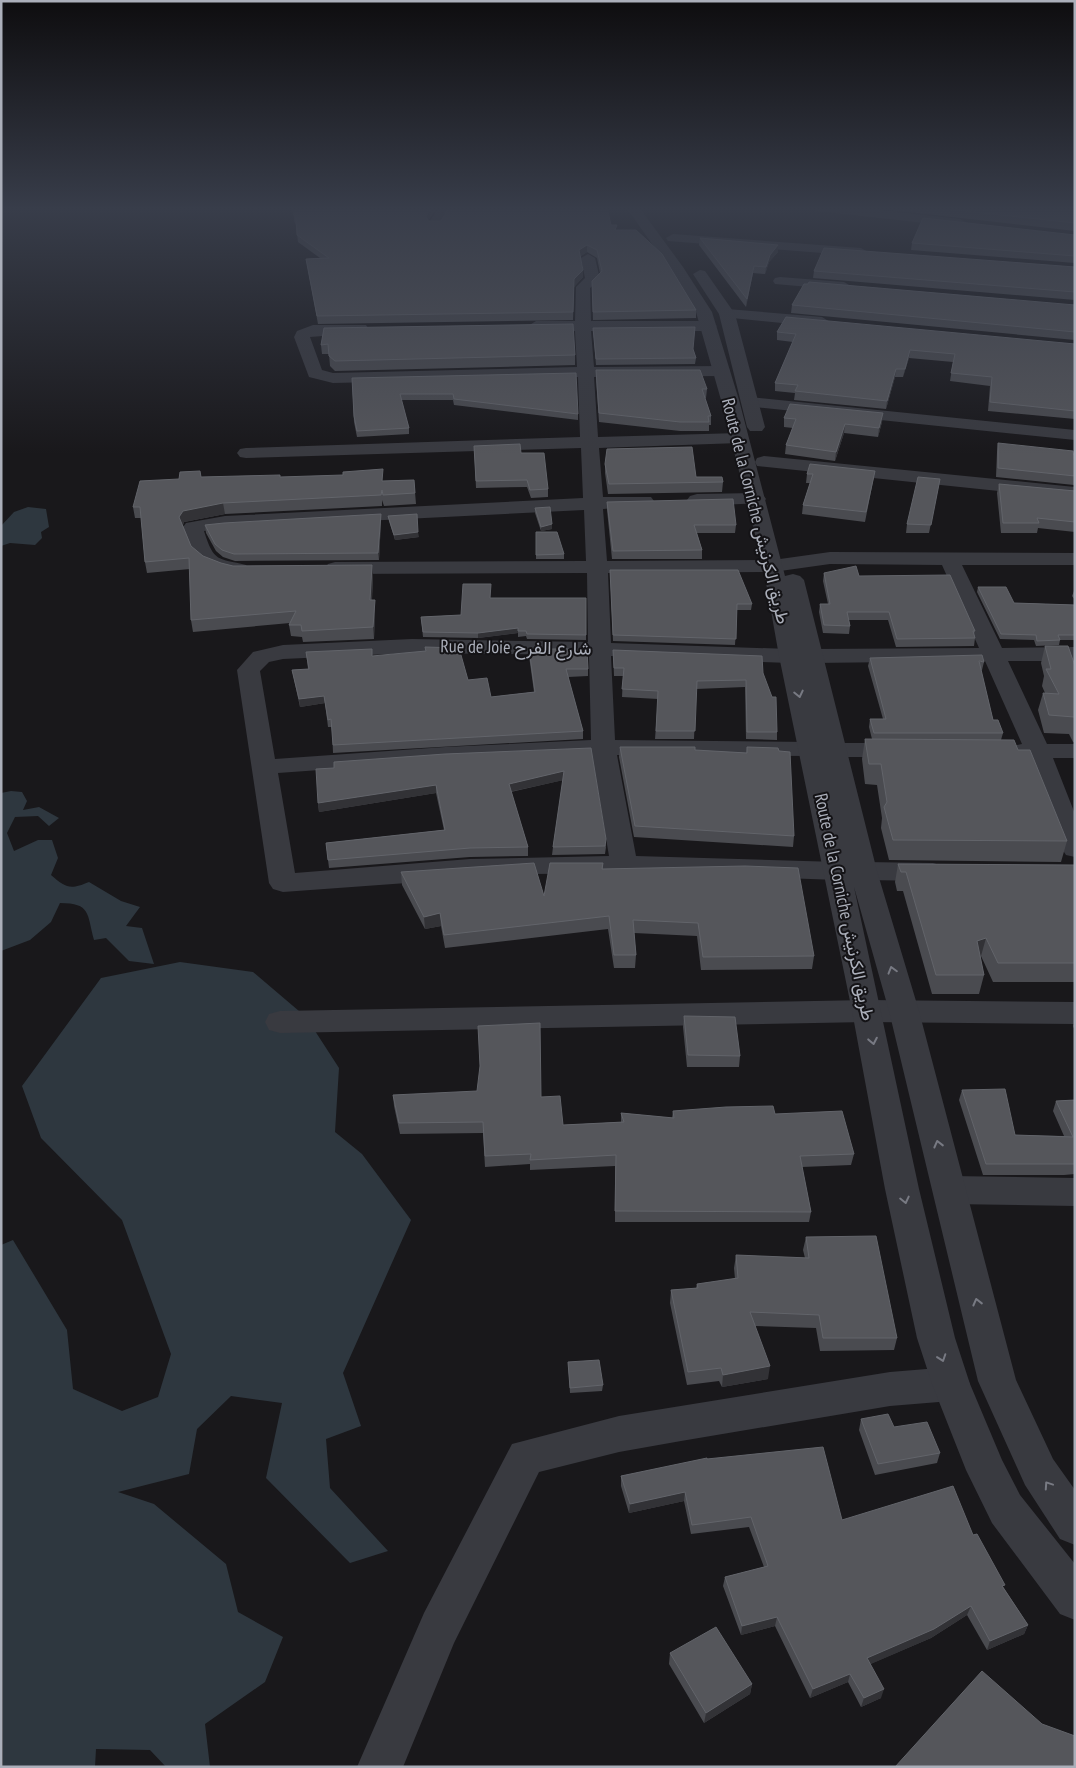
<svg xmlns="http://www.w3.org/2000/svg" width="1076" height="1768" viewBox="0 0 1076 1768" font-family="'PT Sans Narrow',Vazirmatn,sans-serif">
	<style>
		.water { fill: #2e373f }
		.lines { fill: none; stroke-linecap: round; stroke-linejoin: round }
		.minor { fill: #393a40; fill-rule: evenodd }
		.tertiary { fill: #393a40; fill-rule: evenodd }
		.wall { fill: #4a4b50 }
		.shaded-wall { fill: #323236 }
		.building { fill: #55565b; stroke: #62646a }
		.oneway { stroke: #787a83 }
		.labels { text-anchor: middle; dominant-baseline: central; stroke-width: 4; stroke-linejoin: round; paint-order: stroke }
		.street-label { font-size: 18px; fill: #abafba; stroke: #141316 }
	</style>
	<rect width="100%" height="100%" fill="#19181b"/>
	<path class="water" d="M28 507 46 509 49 527 41 532 42 538 35 545 10 543 1 546V526L14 512Z
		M11 791 22 792 27 801 23 810 39 807 59 818 49 826 38 816 15 817 7 833 14 851 38 840H52L58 858 51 875C66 888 70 890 89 882L121 901 140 907 126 926 142 928 154 964 129 961 106 938 94 940C87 914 91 903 60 903L51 922 30 940 1 951V793Z
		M180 962 253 972 306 1017 339 1068 335 1132 362 1154 411 1220 343 1373 361 1426 326 1439 330 1488 388 1551 350 1563 266 1478 282 1403 231 1396 197 1429 189 1474 118 1492 154 1504 226 1564 238 1612 283 1637 265 1682 205 1724 210 1767H166L150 1750 96 1749 95 1767H3L1 1245 13 1240 67 1330 73 1389 122 1411 158 1397 171 1354 122 1220 41 1138 22 1086 101 978Z"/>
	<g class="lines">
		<path class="minor" d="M439 207H452L440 227H430L428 224Z
			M810 207H851L960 219 967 223 960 227 817 211Z
			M673 234 861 248 868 252 861 256 668 241 666 238Z
			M588 254 595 258 600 279 590 288 591 321H709L717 326 709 331H591L594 367 722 366 728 367 730 371 728 375 722 376 594 377 598 437 739 433 745 434 748 438 745 442 739 443 599 448 603 497H651L654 501 651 505 603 509 607 561 773 560 830 552 1075 553V565H962L1002 648 1075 647V661H1008L1047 744H1075V758H1053L1075 814V857L1066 855 1062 849 1028 758 1012 756 1009 751 1012 746 1022 744 985 661 812 663 804 661 801 656 798 661 790 663 611 656 615 740 812 742 821 744 823 748 834 743H900L909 745 912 750 909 755 900 757H834L825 755 823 751 812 756 617 755 636 856 838 862 848 865 850 869 853 865 863 862 933 863 943 866 947 872 943 878 933 881 863 880 853 877 850 873 848 877 838 880 647 873 532 874 283 892 273 889 269 883 237 670 253 652 283 645 412 639 588 642 587 573 335 574 328 572 325 568 328 564 335 562 586 561 584 510 225 528 204 531C214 563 218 558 246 565L249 569 246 573C209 583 192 559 183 527L186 523 225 516 583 498 581 448 246 458 240 457 237 453 240 449 246 448 580 437 578 377 333 383 309 377 294 337 297 331 313 325H366L368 328 366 331 360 333 310 337 322 370 333 373 577 367 575 331H536L528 326 536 321H575L576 287 585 278 581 258ZM830 564 942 565 979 648 812 649 804 651 801 656 798 651 790 649 611 643 608 573 773 572ZM412 653 589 655 591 740 445 747 275 759 260 671 269 662 283 659ZM592 755 609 856 470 859 295 873 278 773 445 761Z
			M780 277 844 282 851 286 844 290 775 284 773 281 775 278Z
			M727 309 822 317 830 322 822 327 722 317 719 314Z
			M750 397 1075 430V440L744 406 741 402 744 398Z
			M764 456 1075 487V499L757 466 755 462 757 458Z
			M756 493 763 495 766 499 763 503 697 506 690 504 687 500 690 496 697 494Z
			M867 1000 1075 1002V1024L867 1022 280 1033 269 1030 265 1022 269 1014 280 1011Z
			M950 1176 1075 1178V1206L950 1204 938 1200 933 1190 938 1180Z
			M951 1367 964 1372 970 1384 964 1396 951 1401 890 1406 681 1441 619 1452 539 1472 454 1643 403 1767H357L424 1613 512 1444 619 1416 890 1372Z"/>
		<path class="tertiary" d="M626 207H639L683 267 712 312 739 400 785 576 793 574 800 576 804 580 877 871 919 1011 1016 1380 1053 1459 1075 1490V1545L1060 1539 1025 1485 978 1381 889 1011 854 887 919 1189 955 1338 970 1384 1002 1460 1020 1495 1075 1564V1620L1060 1614 992 1523 966 1470 932 1384 917 1338 885 1189 852 1011 779 656 763 566 721 400 696 312 671 271Z
			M700 270 705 271 735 314 765 427 762 431H750L747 427 719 314 693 274Z"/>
	</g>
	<path class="wall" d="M290 207H437L428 221 611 225 696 310V318L593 320 592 281 600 273 597 258 587 252 581 256 583 277 574 287 573 320 318 324 306 259 320 258 298 242 296 225 294 221V214Z
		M881 207H1075V231L891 210Z
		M1075 235V263L911 250 912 243Z
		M700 238 778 252 769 262 765 274 753 273 746 307 699 245Z
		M1075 267V300L813 278 814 271Z
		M792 305H1075V340L791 313Z
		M324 328 575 355V365L335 371 330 366 329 354H322L321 345Z
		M593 328 693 349 696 358 695 364 596 365Z
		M777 332 1075 344V419L988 411 990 386 950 381 953 362 909 358 903 377H895L886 409 794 400 795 393 775 391V383L793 342 777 340Z
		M596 370 707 389 706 398H705L711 416V425H709V431H680L599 422 596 379Z
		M352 378 578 414V420L454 405 453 400H401L409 428V434L357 437 354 422Z
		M883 413 882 422 878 437 844 433 835 461 785 454 786 445 793 428 784 427V418Z
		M998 443 1075 464V481L1074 485 996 477 997 452Z
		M474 446 521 453 548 489V497L531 498 527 487 476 488Z
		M605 464 723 482 722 492 608 494 605 473Z
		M875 471 865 522 802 514 803 505 810 483H806L807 474Z
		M280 477 384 481 414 480 416 504 384 506 382 500V506L225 514 184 522 183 525 191 546 203 556 221 563 233 566 373 576 372 600 375 611 374 639 303 642 302 637 291 636 289 625 290 623 193 632 191 620 190 569 147 573 145 562 141 518H135L133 507 179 479Z
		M940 479 929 533H906L907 524Z
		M999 484 1075 491V532L1038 528 1037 533H1001L997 493Z
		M607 502 736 525 735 533H697L702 550V559H612L607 510Z
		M535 508 552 529 541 531 535 513Z
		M381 514V521L379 560 235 561 223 557 216 551 206 533 205 525Z
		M388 516 419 537 395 540 389 521Z
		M536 532 564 554V559H536Z
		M610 570 752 604 751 610H737L735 645 613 641Z
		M824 573 859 576 975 631 974 634 975 638 974 646 896 647 888 620H849L850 626 849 634 823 633 819 612 820 604H828L823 581Z
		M978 587 1014 603 1075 605V640H1060L1059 645 1036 646 1034 640 1000 639 977 592Z
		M1074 591H1075V600L1072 596Z
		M490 598H586V640L527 639 526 636 518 637V633L478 638 423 637 421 617 461 615Z
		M1045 646 1075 666V742H1073L1069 734 1044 733 1038 710 1043 693H1045L1042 686 1044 676 1041 663Z
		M529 649 588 669V676L568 677 583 731V739L333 753 332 727H328L325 703 300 707 292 670 308 669 306 652 373 656 468 680 491 697 534 692 529 656Z
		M613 650 763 673 777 732V740L746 739 745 687 696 689 694 739H655L658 699 622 697 623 676H614Z
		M870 658 984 662 982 670H981L993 720 1003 733 1001 740 1018 750 1067 841 1061 862 889 860 881 828 882 818 877 785 865 784 862 759 865 739H872L869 727 870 719H883L868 666Z
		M620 747 746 753 747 747 779 751 794 836 793 847 634 837 619 757Z
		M591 748 606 847 605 854 552 855 553 847 563 780 511 792 528 847V856L470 857 329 868 326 843 444 830 436 793 319 812 318 803Z
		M603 863V869L814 956 812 969 701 970 697 936 634 933 636 955 635 968H614L608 929 445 948 441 926 425 929 402 885 401 872 544 896Z
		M898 864 1075 865V982H993L981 956 980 957 984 975 979 994H932L903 891H897L895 882Z
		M684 1016 740 1056 739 1067H687L683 1027Z
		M1075 1020V1031L1073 1026Z
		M962 1090 1015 1135 1064 1136 1053 1111 1056 1101 1075 1100V1174L1064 1175H983L959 1100Z
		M393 1095 541 1097 563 1125 621 1122V1113L672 1118 673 1111 775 1114 854 1154 851 1165 802 1167 811 1212 809 1222H615V1166L530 1170V1164L485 1167 483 1133 400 1134 394 1106Z
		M806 1237 897 1338 894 1350 820 1351 816 1328 755 1326 768 1379 722 1387 719 1381 687 1385 670 1303 671 1290 696 1288 697 1284 735 1279 734 1268 736 1255 805 1258 803 1250Z
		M568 1362 603 1385 602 1391 570 1393Z
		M861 1419 894 1427 940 1453 937 1463 875 1475 859 1430Z
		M707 1459 842 1520 973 1535 1004 1588 1028 1625 1024 1634 987 1650 967 1615 931 1638 870 1664 881 1698 861 1707 848 1682 810 1698 775 1626 741 1635 723 1586 725 1577 764 1567 749 1527 691 1534 684 1501 629 1513 621 1486V1476Z
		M670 1653 752 1684 750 1694 704 1723 669 1664Z"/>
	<path class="shaded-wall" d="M432 207H437L426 223V216Z
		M587 245V252L579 257V250Z
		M778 245V252L769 262 765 274 766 267 770 255Z
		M754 266 753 273 746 307 747 299Z
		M583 270V277L574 287 573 320 574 279Z
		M910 350 909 358 903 377 905 369Z
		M896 369 895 377 886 409 887 401Z
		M883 413 882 422 878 437 879 428Z
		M845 424 844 433 835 461 836 452Z
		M223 503 225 514 184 522 181 528 179 517 183 511Z
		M381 514V521L379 560 378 553Z
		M552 524V529L541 531V527Z
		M418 532 419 537 395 540 394 535Z
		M372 565 373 576 371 612 370 600Z
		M375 600V611L374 639 373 627Z
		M518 628V633L478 638V633Z
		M324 696 325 703 300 707 299 699Z
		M564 771V780L509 792V784Z
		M436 785V793L319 812 318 803Z
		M440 913 441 926 425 929 424 917Z
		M986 938 981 956 972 959 977 941Z
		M770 1366 768 1379 722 1387 723 1375Z
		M685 1492 684 1501 629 1513 630 1504Z
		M971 1606 967 1615 931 1638 864 1667 867 1658Z
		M777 1617 775 1626 741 1635 742 1626Z
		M1028 1625 1024 1634 987 1650 990 1641Z
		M850 1674 848 1682 810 1698 813 1689Z
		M752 1684 750 1694 704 1723 706 1713Z
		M884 1689 881 1698 861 1707 864 1698Z"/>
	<path class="building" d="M293 207H432L426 216 428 221H441L449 207H607L611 225H617L615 230H636L662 254 696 310 593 312 592 281 602 271 597 250 587 245 579 250 583 270 574 279 573 312 317 316 306 259 329 258 297 235 296 218 293 214H296Z
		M927 207H1075V223Z
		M923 218 1075 235V256L912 243Z
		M700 238 778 245 770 255 766 267 754 266 747 299Z
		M824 248 1075 267V292L814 271Z
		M809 282 1075 305V332L792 305 804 284H808Z
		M786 317 1075 344V411L990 402 992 377 951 373 955 354 910 350 905 369H896L887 401 795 391 798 385 775 383 796 334 777 332Z
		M573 324 575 355 335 361 329 356 328 344 321 345 324 328Z
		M695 327 693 349 696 358 596 359 593 328Z
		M596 370H700L707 389H702L711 416H708L709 422H680L599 413Z
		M576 373 578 414 454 399 453 394H400L409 428 357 431 354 416 352 378Z
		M790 404 883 413 879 428 845 424 836 452 786 445 796 419 784 418Z
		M998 443 1073 451 1075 464V476L998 468Z
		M520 444 521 453H544L548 489 530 490 527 480 476 481 474 446Z
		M692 447 696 477H722L723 482 609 484 605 464 607 449Z
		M810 464 875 471 866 512 803 505 813 474H807Z
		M383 469 382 481 414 480 415 493 383 495 382 490 381 495 223 503 183 511 179 517 191 546 203 556 221 563 233 566 372 565 370 600H375L373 627 302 631 301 625H289L296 611 191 620 189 558 145 562 140 507H133L140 481 179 479 180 472 200 471 201 477 280 475V477L343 475V472Z
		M918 477 940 479 931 525 907 524Z
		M999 484 1075 491V522L1037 518 1039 523H1003Z
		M733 499 736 525H694L702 550 613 551 607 502Z
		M550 507 552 524 541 527 535 508Z
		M381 514 378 553 234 554 222 550 215 544 205 525 224 523Z
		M417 514 418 532 394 535 388 516Z
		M536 532H557L564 554 536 555Z
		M856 566 859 576 950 575 975 631H973L975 638 897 639 889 612H847L850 626 824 625 820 604H830L824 573Z
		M610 570H738L752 604H737L736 639 613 635Z
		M463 584H491L490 598H586V635L527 634 526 631H518V628L478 633 423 632 421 617 461 615Z
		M978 587H1006L1014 603 1075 605V635H1058L1060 640 1037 641 1036 635 1001 634Z
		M1045 646H1068L1075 666V718L1074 717 1049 715 1043 693 1059 694 1046 669H1051Z
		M425 647 459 648 468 680 487 678 491 697 535 692 529 649H587L588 669H566L583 731 333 745 331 719 328 720 324 696 299 699 292 670 309 669 306 652 372 649V656L426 651Z
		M613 650 762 656 763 673 772 697H776L777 732H747L746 680 697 681 695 731H656L658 691 622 689 624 668H614Z
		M982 655 984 662 979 661 993 720H998L1003 733H874L870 719H886L870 658Z
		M865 739 1014 740 1018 750H1030L1067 841 893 840 884 807 887 802 881 764H869Z
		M620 747H695V750L747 753V747L778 748 779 751 790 752 794 836 635 826Z
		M591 748 606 839 605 846 553 847 564 771 509 784 528 847 470 848 328 860 326 843 445 830 436 785 318 803 316 769 334 768V762L445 754Z
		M534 863 544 896 550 863H603L602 869 745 866 798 868 814 956 703 957 698 923 633 920 636 955H614L609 916 444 935 440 913 424 917 401 872Z
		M898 864 1075 865V963H998L986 938 977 941 984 975H936L906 872H901Z
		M684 1016 735 1017 740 1056 688 1055Z
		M540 1023 541 1097 560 1096 563 1125 624 1122 621 1113 674 1118 673 1111 726 1107 773 1106 775 1114 842 1111 854 1154 800 1156 811 1212 615 1211 616 1155 530 1160 531 1154 485 1156 483 1122 399 1123 393 1095 477 1091 480 1066 478 1026Z
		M1005 1089 1015 1135 1073 1137 1056 1101 1075 1100V1164H986L962 1090Z
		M876 1236 897 1338H823L819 1315 750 1312 770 1366 723 1375 721 1368 688 1372 671 1290 698 1288 697 1284 738 1278 736 1255 809 1258 806 1237Z
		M599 1360 603 1385 570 1388 568 1362Z
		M888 1414 894 1427 927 1422 940 1453 878 1464 861 1419Z
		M823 1447 842 1520 953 1486 973 1535 977 1534 1005 1585 1002 1586 1028 1625 990 1641 971 1606 934 1629 867 1658 884 1689 864 1698 850 1674 813 1689 777 1617 742 1626 725 1577 768 1566 751 1517 692 1525 685 1492 630 1504 621 1476 707 1458V1459Z
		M716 1627 752 1684 706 1713 670 1653Z
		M982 1671 1042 1724 1075 1736V1767H895Z"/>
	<defs><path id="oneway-chevron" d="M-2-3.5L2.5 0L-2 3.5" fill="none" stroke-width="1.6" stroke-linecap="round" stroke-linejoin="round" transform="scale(1.25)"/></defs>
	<g class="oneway">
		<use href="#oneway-chevron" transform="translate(799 694) rotate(77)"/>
		<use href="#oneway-chevron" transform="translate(892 970) rotate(-106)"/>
		<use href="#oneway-chevron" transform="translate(873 1041) rotate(79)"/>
		<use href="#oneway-chevron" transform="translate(938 1144) rotate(-104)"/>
		<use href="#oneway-chevron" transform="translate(905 1200) rotate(77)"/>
		<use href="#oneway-chevron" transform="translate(977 1302) rotate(-104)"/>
		<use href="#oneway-chevron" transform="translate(942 1358) rotate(71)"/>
		<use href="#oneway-chevron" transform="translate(1048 1485) rotate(-124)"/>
	</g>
	<linearGradient id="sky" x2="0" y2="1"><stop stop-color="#0e0d0f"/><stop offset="0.46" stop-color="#383d4a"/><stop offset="1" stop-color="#383d4a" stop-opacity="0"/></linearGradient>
	<rect width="1076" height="454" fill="url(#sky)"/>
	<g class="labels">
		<g class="street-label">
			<text transform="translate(756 511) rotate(76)">Route de la Corniche طريق الكرنيش</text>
			<text transform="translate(516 647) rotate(1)">Rue de Joie شارع الفرح</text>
			<text transform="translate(845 907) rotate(78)">Route de la Corniche طريق الكرنيش</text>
		</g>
	</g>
	<rect width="1076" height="1768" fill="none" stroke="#abafba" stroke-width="5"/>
</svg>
